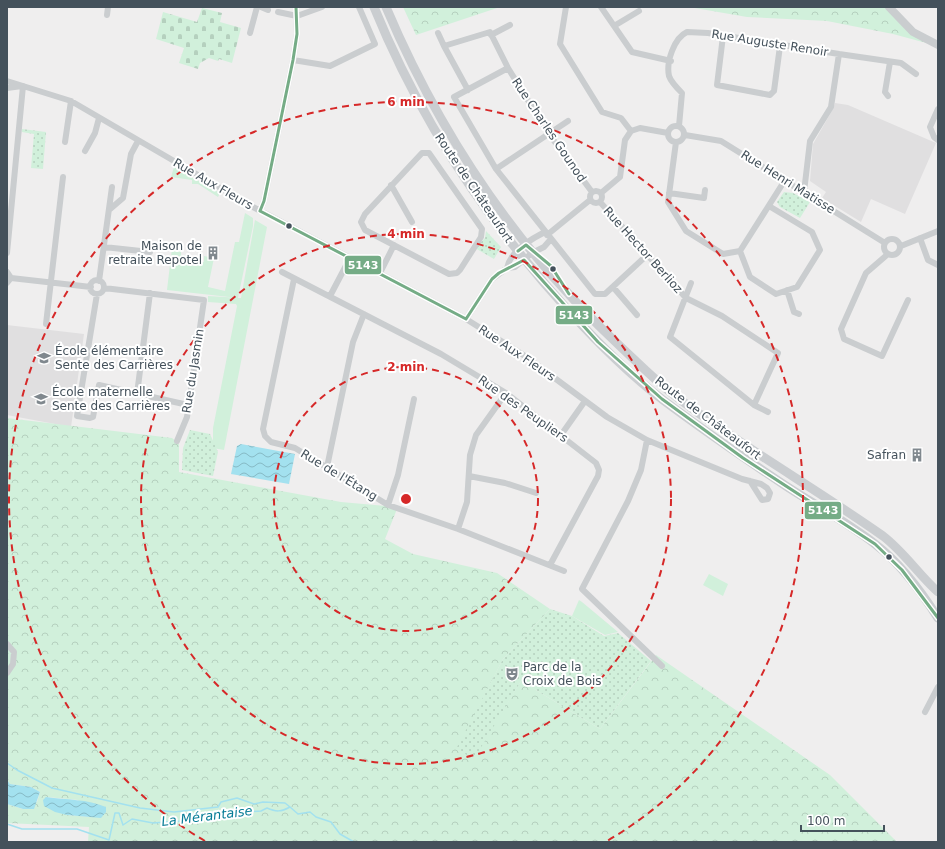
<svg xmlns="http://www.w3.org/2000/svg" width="945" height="849" viewBox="0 0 945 849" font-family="'DejaVu Sans',sans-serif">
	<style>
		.education { fill: #e0dfe0 }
		.grass { fill: #d1f0db }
		.forest { fill: url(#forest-crowns); fill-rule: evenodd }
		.cemetery { fill: url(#cemetery-stones) }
		.park { fill: url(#park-dots) }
		.water { fill: url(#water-waves) }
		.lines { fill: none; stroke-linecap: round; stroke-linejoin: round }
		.stream { stroke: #a3e1ef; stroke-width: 1.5 }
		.minor { stroke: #cacdcf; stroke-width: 6 }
		.tertiary { stroke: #cacdcf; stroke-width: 8 }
		.secondary { stroke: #cacdd0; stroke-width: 9 }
		.bus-1-casing { stroke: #fff; stroke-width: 6 }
		.bus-1 { stroke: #75ac86; stroke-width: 3 }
		.ring { fill: none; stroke: #d62828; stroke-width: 2; stroke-dasharray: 7 5 }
		.bus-dot { fill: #44515b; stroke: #fff; stroke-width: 1.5 }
		.labels { text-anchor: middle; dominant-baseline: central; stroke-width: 4; stroke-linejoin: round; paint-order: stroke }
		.street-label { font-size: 12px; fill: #44515b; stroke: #fff }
		.poi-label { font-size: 12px; fill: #44515b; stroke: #fff; text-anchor: start }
		.water-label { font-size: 13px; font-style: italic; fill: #077c96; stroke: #fff }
		.centre { fill: #d62828; stroke: #fff; stroke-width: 2 }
		.ring-label { font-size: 12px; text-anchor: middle; font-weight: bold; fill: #d62828; stroke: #fff; stroke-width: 4; stroke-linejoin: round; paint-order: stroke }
		.line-badge { stroke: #fff; stroke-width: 1.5 }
		.badge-label { font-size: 11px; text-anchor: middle; font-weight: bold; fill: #fff }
	</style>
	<defs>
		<pattern id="forest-crowns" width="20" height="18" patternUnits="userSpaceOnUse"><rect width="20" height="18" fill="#d1f0db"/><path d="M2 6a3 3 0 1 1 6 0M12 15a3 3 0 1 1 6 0" fill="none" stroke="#b5d0be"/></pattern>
		<pattern id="cemetery-stones" width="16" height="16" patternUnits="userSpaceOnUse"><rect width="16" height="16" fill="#d1f0db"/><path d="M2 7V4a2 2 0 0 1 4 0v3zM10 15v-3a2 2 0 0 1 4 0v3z" fill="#b5d0be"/></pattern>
		<pattern id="park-dots" width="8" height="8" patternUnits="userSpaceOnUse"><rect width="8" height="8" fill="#d1f0db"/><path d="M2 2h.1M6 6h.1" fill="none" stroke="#b5d0be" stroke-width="1.8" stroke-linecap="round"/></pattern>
		<pattern id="water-waves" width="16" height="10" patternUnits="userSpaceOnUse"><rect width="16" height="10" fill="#a3e1ef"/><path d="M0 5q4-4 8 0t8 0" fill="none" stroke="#86b9c5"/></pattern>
	</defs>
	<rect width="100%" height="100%" fill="#efeeee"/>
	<path class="education" d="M835 103 848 105 936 143 905 214 871 199 861 222 822 198 826 192 810 181 813 144 833 109Z
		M7 325 84 334 71 427 7 415Z"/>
	<path class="grass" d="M174 167 220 193 218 197 198 184H192V180L171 177Z
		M245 213 253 218V226L238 298 167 290 172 248 181 249V255L192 256V261L204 262V256L214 258 208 287 225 291 235 242H239Z
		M255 220 267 227 224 450 213 448V428L237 306 236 304 208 302V296L241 298Z
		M709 574 728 584 723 596 703 585Z
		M579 600 582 602 618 632 605 635 572 616Z"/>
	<path class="forest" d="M403 7H500L416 35Z
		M689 7H885L930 44 893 34 827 21 747 17Z
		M7 418 172 438 179 444V472L341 502 386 506 397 509 385 539 413 554 497 573 550 609 503 659 457 749 473 758 521 681 600 729 656 655 830 775 897 842H88L89 827 7 823V804L23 809 37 802 40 792 31 787 10 784 7 780ZM47 797 78 800 91 817 67 815Z"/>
	<path class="cemetery" d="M202 8 222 13 220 22 241 28 232 63 219 59 218 61 209 58 200 63 198 69 179 63 184 48 156 39 163 12 197 22Z"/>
	<path class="park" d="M22 129 46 132 43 169 31 168 34 134 22 132Z
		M784 192 793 193 810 202 800 218 780 207 777 202Z
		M486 231 501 247 494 259 475 248 485 238Z
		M190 430 210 434 218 452 213 476 182 470 183 448Z
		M550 609 572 616 604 636 618 633 651 661 600 729 521 681 474 759 456 749 503 659Z"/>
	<path class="water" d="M241 444 295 454 289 484 231 474 237 446Z
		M7 780 10 784 31 787 40 792 34 809H23L7 804Z
		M46 797C67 800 87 799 106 807V812L101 818 67 815 55 812 44 806 43 800Z"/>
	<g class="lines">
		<path class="stream" d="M7 763 17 770 52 788 140 808 174 812 218 807 221 802 237 798 254 804 263 802 285 803 290 807
			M7 824 22 829H77L109 840 115 813H119L123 825 132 819 153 823 180 821 216 814 261 811 267 808C276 812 281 812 290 807L298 814 310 812 316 817 331 822 340 834 354 842"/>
		<path class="minor" d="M261 7 268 10
			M566 7 560 44 602 112 621 118 631 131
			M601 7 632 52 671 61
			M278 12 297 16 322 7
			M107 15 108 7
			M614 26 639 11
			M250 33 257 7
			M438 33 444 46
			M491 35 510 25
			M723 36 717 85 770 95 774 91 780 46
			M839 54 901 63 916 74
			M293 60 330 66 375 44 359 7
			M508 68 454 97 496 169 595 294H605L646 256
			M7 81 71 101 253 207 466 319 525 356 607 417 647 440 742 479 761 484 767 488 770 493 768 499 762 500 750 481
			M7 88 22 86
			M468 90 444 46 490 32 508 68 549 134 592 192
			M888 96 885 92 890 62
			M938 109 930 127 934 137 938 140
			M668 134a8 8 0 1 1 16 0a8 8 0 1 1-16 0Z
			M679 126 682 93C678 89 671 82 669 76 666 62 674 38 687 32L708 33 839 54 831 107 810 141 804 192
			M685 135 721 141 885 243
			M65 142 71 101
			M676 142 668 202 686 231 723 254 740 251 785 180
			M85 151 95 133 99 118
			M422 153H429L482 229 481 237 460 270 457 273 449 274 365 230 361 222 365 214Z
			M496 169 568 121
			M391 185 412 222
			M590 197a6 6 0 1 1 12 0a6 6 0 1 1-12 0Z
			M601 193 620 177 625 140 631 131 640 128 668 133
			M669 193 704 198 705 190
			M600 202 686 298 722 316 778 353 754 405 670 337 691 283
			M109 210 123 198 131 154 138 141
			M260 211 264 201 293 60 297 34 296 7
			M547 235 590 200
			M920 238 928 260 938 265
			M884 247a8 8 0 1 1 16 0a8 8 0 1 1-16 0Z
			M901 246 938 231
			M104 247 150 252
			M740 251 750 277 776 294 797 287 820 250 812 232 769 206
			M7 253 23 86
			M888 254 866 273 841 329 844 339 882 356 908 300
			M507 268C510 252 531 239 545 232
			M7 272 11 278 7 283
			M282 272 441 354 506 393 596 463 599 470 598 476 550 565
			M380 273 394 245
			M11 278 91 287
			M294 279 263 429 265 436 271 442 295 448 388 505 458 529 564 571
			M90 287a7 7 0 1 1 14 0a7 7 0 1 1-14 0Z
			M99 281 112 187
			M613 287 637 315
			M104 288 204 300 187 417 177 441
			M787 290 794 312 799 314
			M97 294 77 416 90 418 93 417 99 385 188 405
			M330 296 350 258
			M466 319 492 279 507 268 515 267 532 253 544 247 551 239
			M46 324 63 177
			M137 394 150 293
			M754 405 768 412
			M561 435 585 401
			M647 440 641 470 628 501 582 589 662 666
			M327 467 353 342 364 314
			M469 476 505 483 536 493
			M388 505 398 475 414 399
			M458 529 467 502 470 455 476 435 506 393
			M7 644 14 652 13 664 7 673
			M925 712 938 687"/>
		<path class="tertiary" d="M889 7 913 32 938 45"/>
		<path class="secondary" d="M374 7C420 120 486 220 568 310 597 342 629 374 663 400 703 430 744 458 786 486 815 505 847 522 875 544 900 563 921 591 938 618
			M386 7C441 137 520 253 623 349 638 363 653 378 669 391 737 444 812 486 883 536 904 552 919 575 938 592"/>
		<g class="bus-1-casing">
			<path id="bus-1" d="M260 211 466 319
				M260 211 264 201 293 60 297 34 296 7
				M518 251 526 245 551 266 569 294
				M466 319 492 279 499 273 524 260 598 342 662 399 743 458 875 544 902 570 938 618"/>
		</g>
		<use href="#bus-1" class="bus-1"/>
	</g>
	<g class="ring">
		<circle cx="406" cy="499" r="132"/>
		<circle cx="406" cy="499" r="265"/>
		<path d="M205 841A397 397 0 1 1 607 841"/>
	</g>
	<defs>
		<g id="building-bare" transform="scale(1.08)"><path d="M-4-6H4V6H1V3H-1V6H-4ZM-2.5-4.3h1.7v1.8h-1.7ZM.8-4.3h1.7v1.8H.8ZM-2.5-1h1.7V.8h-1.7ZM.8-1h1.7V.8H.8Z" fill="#80888e" stroke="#fff" stroke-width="2.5" paint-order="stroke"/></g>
		<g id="school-bare" transform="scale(1.08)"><path d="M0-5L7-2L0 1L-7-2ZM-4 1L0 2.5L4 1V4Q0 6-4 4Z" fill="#80888e" stroke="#fff" stroke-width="2.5" paint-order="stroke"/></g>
		<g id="theatre-bare" transform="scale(1.08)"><path d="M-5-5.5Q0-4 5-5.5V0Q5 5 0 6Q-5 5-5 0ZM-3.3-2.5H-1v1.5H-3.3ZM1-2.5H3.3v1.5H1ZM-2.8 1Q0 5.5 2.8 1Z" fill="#80888e" stroke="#fff" stroke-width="2.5" paint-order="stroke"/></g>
	</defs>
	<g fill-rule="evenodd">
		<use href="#building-bare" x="213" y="253"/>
		<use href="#school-bare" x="44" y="358"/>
		<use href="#school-bare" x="41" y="399"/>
		<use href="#building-bare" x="917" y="455"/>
		<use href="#theatre-bare" x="512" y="674"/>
	</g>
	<g class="bus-dot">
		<circle cx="289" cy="226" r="3.5"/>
		<circle cx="553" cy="269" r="3.5"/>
		<circle cx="889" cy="557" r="3.5"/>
	</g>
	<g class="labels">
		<g class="street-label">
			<text transform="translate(770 43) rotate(9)">Rue Auguste Renoir</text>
			<text transform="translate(549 130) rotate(56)">Rue Charles Gounod</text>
			<text transform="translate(788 182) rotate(32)">Rue Henri Matisse</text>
			<text transform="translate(213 184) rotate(30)">Rue Aux Fleurs</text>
			<text transform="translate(474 188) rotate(56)">Route de Châteaufort</text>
			<text transform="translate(643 250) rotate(48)">Rue Hector Berlioz</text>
			<text transform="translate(517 353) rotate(34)">Rue Aux Fleurs</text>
			<text transform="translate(193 371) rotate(-81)">Rue du Jasmin</text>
			<text transform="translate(523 409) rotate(35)">Rue des Peupliers</text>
			<text transform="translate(708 418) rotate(37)">Route de Châteaufort</text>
			<text transform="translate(339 475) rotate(31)">Rue de l'Étang</text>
		</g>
		<g class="poi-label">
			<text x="202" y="246" text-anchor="end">Maison de<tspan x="202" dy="14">retraite Repotel</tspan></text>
			<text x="55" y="351">École élémentaire<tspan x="55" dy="14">Sente des Carrières</tspan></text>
			<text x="52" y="392">École maternelle<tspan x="52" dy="14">Sente des Carrières</tspan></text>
			<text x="906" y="455" text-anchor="end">Safran</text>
			<text x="523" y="667">Parc de la<tspan x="523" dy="14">Croix de Bois</tspan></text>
		</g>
		<g class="water-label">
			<text transform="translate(207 816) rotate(-7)">La Mérantaise</text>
		</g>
	</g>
	<circle cx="406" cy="499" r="6" class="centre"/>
	<g class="ring-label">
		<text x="406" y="106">6 min</text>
		<text x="406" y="238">4 min</text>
		<text x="406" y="371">2 min</text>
	</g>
	<g class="line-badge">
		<rect x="344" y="255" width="38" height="20" rx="4" fill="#75ac86"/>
		<rect x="555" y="305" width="38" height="20" rx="4" fill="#75ac86"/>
		<rect x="804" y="501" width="38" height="19" rx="4" fill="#75ac86"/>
	</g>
	<g class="badge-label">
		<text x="363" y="269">5143</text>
		<text x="574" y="319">5143</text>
		<text x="823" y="514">5143</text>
	</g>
	<rect width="945" height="849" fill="none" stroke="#44515b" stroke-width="16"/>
	<path d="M801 825v6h83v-6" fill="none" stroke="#44515b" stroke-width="2"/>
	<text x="807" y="825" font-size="12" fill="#44515b" stroke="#ffffff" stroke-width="3" paint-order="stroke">100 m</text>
</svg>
